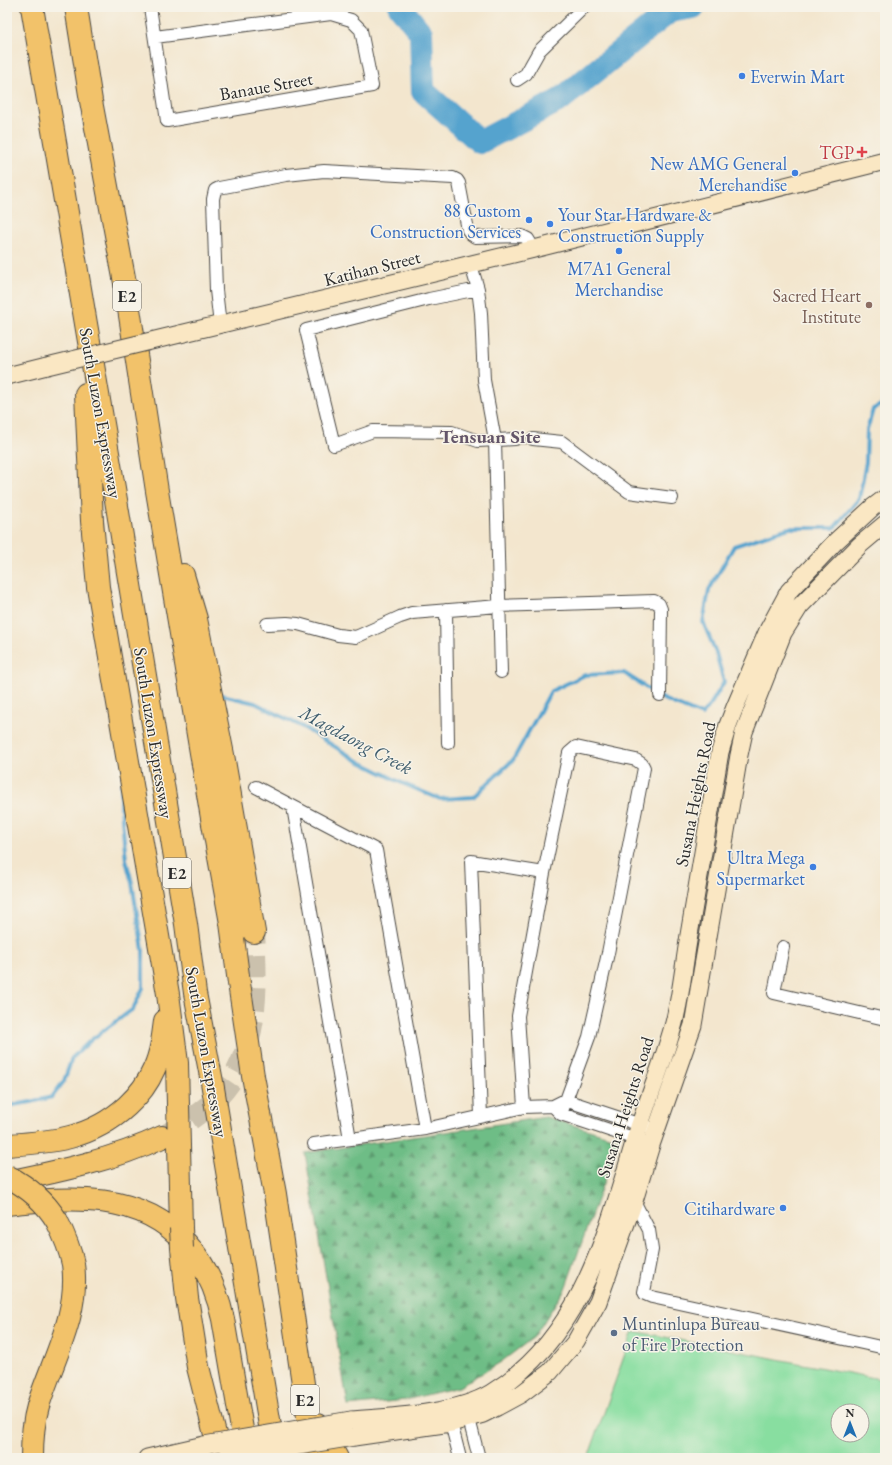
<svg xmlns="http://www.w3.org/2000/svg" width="892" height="1465" viewBox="0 0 892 1465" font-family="'EB Garamond',serif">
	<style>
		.grass { fill: #88dea0; stroke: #5a8466; fill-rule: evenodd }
		.forest { fill: url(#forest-firs); stroke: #4c7458 }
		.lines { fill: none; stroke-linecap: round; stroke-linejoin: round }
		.stream { stroke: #55a3ce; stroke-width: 4 }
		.river { stroke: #55a3ce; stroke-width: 24 }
		.street-tunnel { stroke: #cbc1ad; stroke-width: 12; stroke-dasharray: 12 6; stroke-linecap: butt }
		.highway-tunnel { stroke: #cbc1ad; stroke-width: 22; stroke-dasharray: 22 11; stroke-linecap: butt }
		.street-casing { stroke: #494743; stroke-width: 14 }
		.secondary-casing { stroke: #494743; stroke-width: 19 }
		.highway-casing { stroke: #494743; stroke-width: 24 }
		.street { stroke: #fff; stroke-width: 12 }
		.secondary { stroke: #fae7c3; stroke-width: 17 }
		.highway { stroke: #f2c26a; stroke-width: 22 }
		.secondary-bridge-casing { stroke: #494743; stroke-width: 19; stroke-linecap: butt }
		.highway-bridge-casing { stroke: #494743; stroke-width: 24; stroke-linecap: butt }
		.secondary-bridge { stroke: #fae7c3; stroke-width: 17 }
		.highway-bridge { stroke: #f2c26a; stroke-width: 22 }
		.shop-dot { fill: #3f7fe0; stroke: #f7f3e8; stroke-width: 1.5 }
		.health-dot { fill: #e0444e; stroke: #f7f3e8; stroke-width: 1.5 }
		.education-dot { fill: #8d6e63; stroke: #f7f3e8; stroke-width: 1.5 }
		.service-dot { fill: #5c6f8a; stroke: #f7f3e8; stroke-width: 1.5 }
		.labels { text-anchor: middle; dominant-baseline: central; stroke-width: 3; stroke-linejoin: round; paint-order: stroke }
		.shield { fill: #f7f3e8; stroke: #686764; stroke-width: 1 }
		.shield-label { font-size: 17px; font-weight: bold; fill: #2b2b2b }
		.shop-label { font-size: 18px; fill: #366cbe; stroke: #f7f3e8; text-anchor: end }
		.street-label { font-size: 18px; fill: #2b2b2b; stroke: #f7f3e8 }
		.health-label { font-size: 18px; fill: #be3a42; stroke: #f7f3e8; text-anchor: end }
		.education-label { font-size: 18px; fill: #785e54; stroke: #f7f3e8; text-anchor: end }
		.service-label { font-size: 18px; fill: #4e5e75; stroke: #f7f3e8; text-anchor: start }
		.neighbourhood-label { font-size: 19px; font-weight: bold; fill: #635569; stroke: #f7f3e8 }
		.water-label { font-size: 19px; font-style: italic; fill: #3c5b6c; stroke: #f7f3e8 }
	</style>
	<defs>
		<pattern id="forest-firs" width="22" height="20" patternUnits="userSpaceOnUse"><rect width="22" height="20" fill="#6ebd86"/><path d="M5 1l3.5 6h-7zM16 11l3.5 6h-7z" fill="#5b9a6e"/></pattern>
	</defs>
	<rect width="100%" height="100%" fill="#f7f3e8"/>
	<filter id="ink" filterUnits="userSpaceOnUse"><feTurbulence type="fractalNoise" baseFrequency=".025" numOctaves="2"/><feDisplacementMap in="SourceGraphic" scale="8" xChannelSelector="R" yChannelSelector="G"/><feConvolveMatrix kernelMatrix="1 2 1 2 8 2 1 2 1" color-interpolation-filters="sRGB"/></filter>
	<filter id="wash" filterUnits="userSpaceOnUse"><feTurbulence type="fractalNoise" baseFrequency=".012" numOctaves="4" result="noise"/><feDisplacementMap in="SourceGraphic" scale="16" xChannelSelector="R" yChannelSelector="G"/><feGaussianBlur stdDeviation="0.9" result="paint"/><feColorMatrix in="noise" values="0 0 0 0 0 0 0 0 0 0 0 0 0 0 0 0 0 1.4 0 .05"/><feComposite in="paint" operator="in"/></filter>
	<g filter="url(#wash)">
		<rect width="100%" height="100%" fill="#f3e6ce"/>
		<path class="grass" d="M633 1331 885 1380V1458H588ZM838 1411H862V1435H838Z"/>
		<path class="forest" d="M546 1117 619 1139 565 1289 534 1337 501 1362 459 1387 405 1400 348 1406 305 1153Z"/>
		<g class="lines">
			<path class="stream" d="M218 694 255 703 301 726 360 762 404 784 440 799 473 797 513 760 551 691 585 675 624 673 665 700 702 715 712 702 724 682 716 653 703 622 709 590 734 546 789 528H834L859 499 866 462 867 430 873 409 885 403
				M7 1106 31 1102 52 1097 64 1081 72 1058 91 1040 133 1009 143 988V950L132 883 126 860 121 808V784"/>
			<path class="river" d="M400 7 421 33 423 91 480 142 560 100 670 11 693 7"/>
		</g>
	</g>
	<g filter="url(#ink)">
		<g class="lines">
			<path class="street-tunnel" d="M515 439H533"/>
			<path class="highway-tunnel" d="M163 1137C182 1125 202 1113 218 1097 260 1054 257 987 254 932"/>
			<g class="street-casing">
				<path id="street" d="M150 7 167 121 372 86 361 30 351 20 331 14 155 37
					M517 80 526 74 539 51 584 7
					M471 265 478 289 481 313 484 380 495 440 501 672
					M478 289 429 299 306 330 334 445 373 431 452 432 478 441 515 439
					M220 325 216 290 213 199 215 190 219 188 286 175 324 171 453 178 457 180 459 183 468 230 471 234 475 237 522 236 528 239 534 249
					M533 439 562 442 629 492 672 498
					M446 610 448 743
					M267 624 287 623 298 624 338 635 356 637 400 617 412 613 499 606 654 601 659 604 661 609 660 695
					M256 787 376 850 425 1129
					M293 807 350 1139
					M783 947 774 993 885 1019
					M524 1107 518 1016 544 873 569 753 576 747 636 760 642 764 644 768 608 953 589 1037 561 1114
					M555 1108 561 1114 642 1141
					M481 1116 471 861 544 873
					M314 1144 425 1129 524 1107 553 1106 565 1100 647 1127
					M634 1201 649 1230 652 1250 644 1292 645 1294 652 1297 885 1348
					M469 1419 479 1458
					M451 1423 460 1458"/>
			</g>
			<g class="secondary-casing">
				<path id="secondary" d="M180 334 534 249 885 161
					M7 376 47 366
					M351 1420C392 1417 457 1414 491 1393 580 1340 606 1235 634 1143 646 1103 663 1064 674 1023 681 995 684 964 689 935 699 874 710 813 720 752L728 725 735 707 768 630 789 591 835 542 873 507 885 498
					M354 1437 451 1423 483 1414 497 1407 521 1394 550 1372 576 1341 598 1302 634 1201 651 1145 693 1025 739 755 744 732 783 633 800 606 860 545 885 524
					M147 1458 204 1445"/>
			</g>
			<g class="highway-casing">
				<path id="highway" d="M32 7 115 494 186 924 195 993 212 1082 275 1455
					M76 7 91 101 125 283 157 491 213 824 231 923 239 983 253 1076 275 1194 314 1458
					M86 394 92 521 98 587 168 994 177 1063 181 1228
					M183 575 196 619 223 755 254 932
					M7 1145C53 1142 91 1139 127 1106 138 1096 148 1083 154 1069 161 1054 163 1037 165 1021
					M7 1182C60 1171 113 1160 162 1137
					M7 1204C70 1197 140 1191 186 1243 206 1265 217 1291 223 1319L247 1458
					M182 1248 187 1298 198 1367 221 1458
					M318 1424 337 1458
					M32 1458C32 1441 33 1423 38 1406 52 1360 80 1315 73 1264 70 1249 64 1235 57 1221"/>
			</g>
			<use href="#street" class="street"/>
			<use href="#secondary" class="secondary"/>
			<use href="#highway" class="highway"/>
			<g class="secondary-bridge-casing">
				<path id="secondary-bridge" d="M47 366 180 334
					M204 1445 351 1420
					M226 1458 354 1437"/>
			</g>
			<g class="highway-bridge-casing">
				<path id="highway-bridge" d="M7 1176C28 1187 45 1201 57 1221
					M181 1228 182 1248"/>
			</g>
			<use href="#secondary-bridge" class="secondary-bridge"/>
			<use href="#highway-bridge" class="highway-bridge"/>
		</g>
	</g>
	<g class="shop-dot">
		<circle cx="742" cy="76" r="4"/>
		<circle cx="795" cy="173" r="4"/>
		<circle cx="529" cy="220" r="4"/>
		<circle cx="550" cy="224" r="4"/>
		<circle cx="619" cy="251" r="4"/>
		<circle cx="813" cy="867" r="4"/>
		<circle cx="783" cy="1208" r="4"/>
	</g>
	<path class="health-dot" d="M860 146h4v4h4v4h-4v4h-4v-4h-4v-4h4z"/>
	<circle class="education-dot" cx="869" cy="305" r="4"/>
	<circle class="service-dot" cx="614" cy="1333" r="4"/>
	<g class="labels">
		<g class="shield">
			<rect x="113" y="281" width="28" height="30" rx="3"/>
			<rect x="163" y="858" width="28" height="30" rx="3"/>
			<rect x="291" y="1385" width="28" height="30" rx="3"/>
		</g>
		<g class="shield-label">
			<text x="127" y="296">E2</text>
			<text x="177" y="873">E2</text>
			<text x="305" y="1400">E2</text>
		</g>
		<g class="shop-label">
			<text x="750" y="76" text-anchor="start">Everwin Mart</text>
			<text x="787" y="163">New AMG General<tspan x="787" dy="21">Merchandise</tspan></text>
			<text x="521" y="210">88 Custom<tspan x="521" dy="21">Construction Services</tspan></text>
			<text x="558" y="214" text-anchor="start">Your Star Hardware &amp;<tspan x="558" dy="21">Construction Supply</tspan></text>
			<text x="619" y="268" text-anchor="middle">M7A1 General<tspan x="619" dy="21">Merchandise</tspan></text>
			<text x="805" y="857">Ultra Mega<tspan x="805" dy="21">Supermarket</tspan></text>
			<text x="775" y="1208">Citihardware</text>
		</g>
		<g class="street-label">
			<text transform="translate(266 86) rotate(-10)">Banaue Street</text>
			<text transform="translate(372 268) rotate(-14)">Katihan Street</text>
			<text transform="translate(101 413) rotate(80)">South Luzon Expressway</text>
			<text transform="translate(154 733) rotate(81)">South Luzon Expressway</text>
			<text transform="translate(695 794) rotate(-79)">Susana Heights Road</text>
			<text transform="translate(207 1052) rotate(80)">South Luzon Expressway</text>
			<text transform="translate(625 1107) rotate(-72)">Susana Heights Road</text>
		</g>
		<g class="health-label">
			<text x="854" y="152">TGP</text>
		</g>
		<g class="education-label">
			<text x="861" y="295">Sacred Heart<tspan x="861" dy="21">Institute</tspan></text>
		</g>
		<g class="service-label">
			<text x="622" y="1323">Muntinlupa Bureau<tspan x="622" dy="21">of Fire Protection</tspan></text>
		</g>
		<g class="neighbourhood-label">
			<text x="490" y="436">Tensuan Site</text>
		</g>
		<g class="water-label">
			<text transform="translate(356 740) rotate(28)">Magdaong Creek</text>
		</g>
	</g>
	<rect width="892" height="1465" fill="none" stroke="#f7f3e8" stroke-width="24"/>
	<g transform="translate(850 1423)"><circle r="19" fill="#f7f3e8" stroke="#a5a39c"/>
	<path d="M0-3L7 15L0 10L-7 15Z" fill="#1f6fb2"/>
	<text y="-6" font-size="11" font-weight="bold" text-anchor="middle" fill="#2b2b2b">N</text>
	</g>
</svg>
